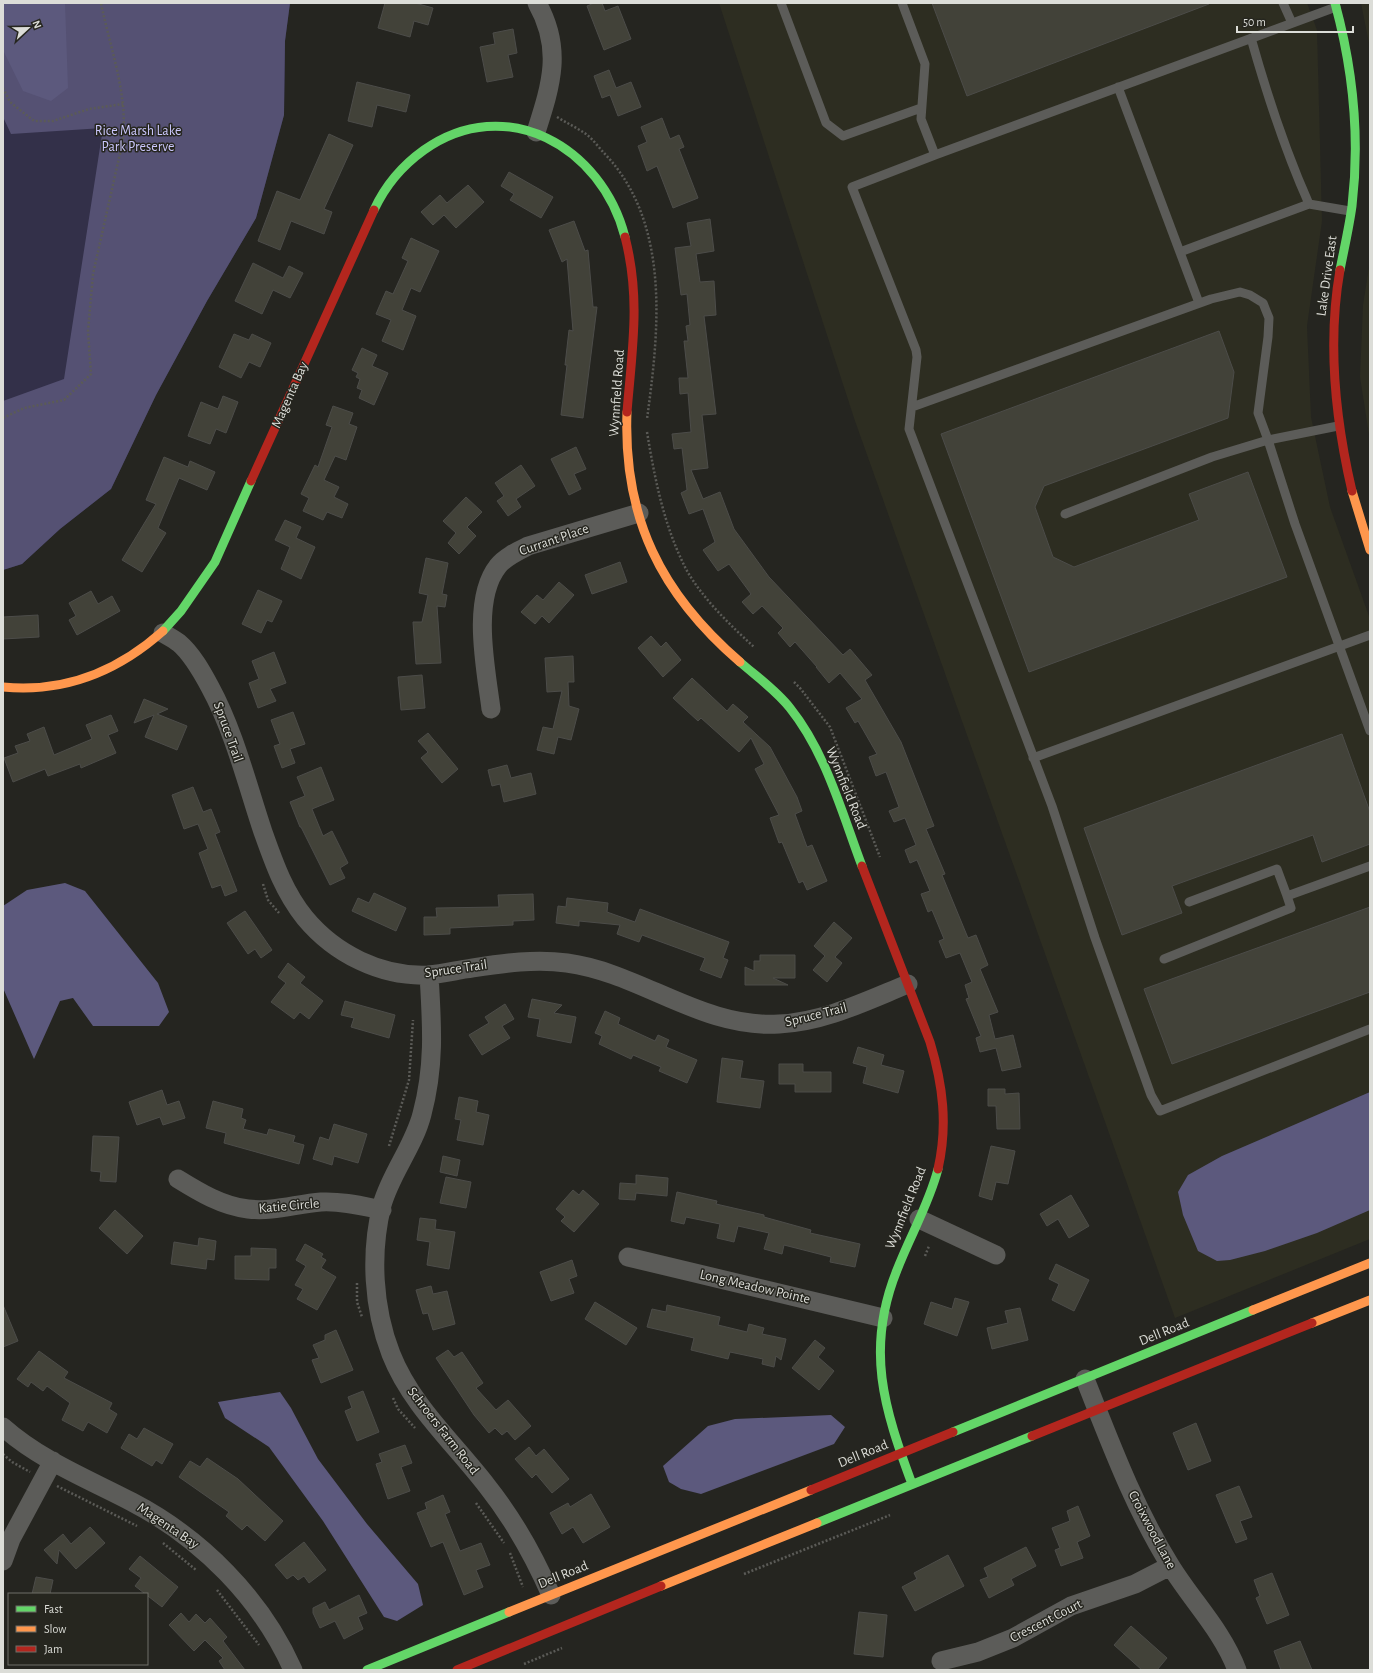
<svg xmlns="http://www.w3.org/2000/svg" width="1373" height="1673" viewBox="0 0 1373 1673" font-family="'Alegreya Sans',sans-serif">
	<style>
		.built { fill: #2d2d21 }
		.green { fill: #333049 }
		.forest { fill: #555173 }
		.water { fill: #5c597d }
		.building { fill: #424239; stroke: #4c4c49 }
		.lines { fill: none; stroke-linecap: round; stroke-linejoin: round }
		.path { stroke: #5b5b57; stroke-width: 2.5; stroke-dasharray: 2 2; stroke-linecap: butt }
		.lane { stroke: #5c5c59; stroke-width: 9 }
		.street { stroke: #5c5c59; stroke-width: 19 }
		.fast { stroke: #63d668; stroke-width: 9 }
		.slow { stroke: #ff974d; stroke-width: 9 }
		.jam { stroke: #b3261e; stroke-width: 9 }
		.labels { text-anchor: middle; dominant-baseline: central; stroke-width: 3; stroke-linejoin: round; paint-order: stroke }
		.park-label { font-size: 14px; fill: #cac6fb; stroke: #26261f }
		.street-label { font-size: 14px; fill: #dcddd8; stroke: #26261f }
	</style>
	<rect width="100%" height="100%" fill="#252520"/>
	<path class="built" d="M719 3H1307L1317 30 1322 221 1307 326 1311 417 1330 507 1370 619V1239L1175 1318 855 421Z
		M1361 3H1370V48Z
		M1370 261V441L1360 377 1363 305Z"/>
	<path class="green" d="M3 3H290L285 41 284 115 256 218 207 301 156 395 111 489 60 529 22 564 3 570Z"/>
	<path class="forest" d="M3 3H290L285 41 284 115 256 218 207 301 156 395 111 489 60 529 22 564 3 570V401L64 379 103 128 11 134 3 117Z"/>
	<path class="water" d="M3 3H65L68 88 51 101 23 91 3 50Z
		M65 883 85 891 158 983 169 1012 159 1026H93L73 998 60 1001 34 1059 3 988V906L27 890Z
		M1370 1092V1210L1317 1233 1265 1251 1230 1260 1217 1261 1198 1251 1183 1215 1178 1192 1188 1175 1222 1156Z
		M280 1392 291 1408 318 1459 367 1524 418 1584 423 1605 397 1621 384 1617 323 1521 269 1447 225 1418 218 1402Z
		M831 1415 845 1427 834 1444 701 1494 681 1489 669 1482 663 1466 708 1426 735 1419Z"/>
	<path class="building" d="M385 3H415L433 8 428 25 414 21 410 37 378 28Z
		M594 3H602L605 11 618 6 631 39 604 50 587 6Z
		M932 3H1209V4L967 96Z
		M513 29 517 53 508 55 513 77 487 82 480 47 495 44 493 33Z
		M609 70 616 88 631 82 641 107 618 116 610 95 602 98 594 76Z
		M357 82 410 95 406 112 377 105 372 127 348 121Z
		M662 118 670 139 679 135 684 147 679 149 698 198 673 208 657 166 647 171 638 146 647 142 641 127Z
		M329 134 353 145 324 209 332 212 324 234 291 221 280 250 258 241 277 191 300 200Z
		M509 172 553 197 541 218 510 200 514 194 501 186Z
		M468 185 484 202 456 228 444 215 433 225 421 212 440 195 447 203Z
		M710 219 714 251 696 254 700 282 714 281 716 315 704 316 716 414 702 415 708 468 691 470 703 499 720 492 734 529 769 577 843 655 850 649 872 675 865 680 901 742 934 826 926 829 945 874 942 875 968 938 976 935 988 965 980 969 998 1012 989 1015 995 1039 1013 1035 1021 1067 1002 1071 996 1048 980 1052 976 1038 981 1036 966 999 969 998 965 985 972 982 960 953 946 958 939 941 944 939 932 910 928 912 921 894 930 891 917 860 910 863 905 850 916 845 905 818 894 822 889 811 899 807 886 772 876 776 869 757 877 754 858 721 855 723 846 708 862 699 840 673 829 683 816 667H817L795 642 790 647 778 633 783 628 762 606 753 614 742 602 751 594 729 564 718 571 703 550 715 542 703 509 689 514 681 493 687 490 682 448 674 449 672 434 691 432 688 393 680 394 679 378H688L684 341H688L686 326 690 325 687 294 681 295 675 248 691 246 687 223Z
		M574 221 585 251 588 250 593 307H597L583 418 561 415 567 365H565L569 330 573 331 567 259 562 262 549 230Z
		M411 238 439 251 420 292 411 288 402 310 416 316 403 350 382 341 391 320 376 314 386 291 393 294 408 261 402 258Z
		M253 263 283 278 289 266 303 273 290 298 273 290 262 314 235 301Z
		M1219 331 1234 372 1228 418 1044 486 1035 507 1053 557 1074 567 1199 520 1189 494 1248 472 1287 577 1029 672 941 434Z
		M234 334 249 340 252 334 271 343 260 367 249 362 241 378 219 367Z
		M362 348 377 355 372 366 388 373 374 405 359 398 362 390 357 388 360 379 356 377 358 373 352 370Z
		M223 396 238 402 226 433 216 429 210 444 188 436 201 402 218 409Z
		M333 406 353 413 349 424 357 427 346 460 335 456 324 480 339 487 334 497 348 504 342 518 327 512 323 520 303 511 309 498 301 494 315 465 318 467 332 427 326 425Z
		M576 447 586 469 574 474 581 489 569 495 551 459Z
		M164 457 188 467 190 461 215 472 207 490 179 478 158 528 166 533 142 572 122 560 156 504 146 500Z
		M521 465 535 486 516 499 521 507 508 516 497 501 504 496 495 483Z
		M466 497 482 512 467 527 476 536 459 554 448 543 456 533 443 521Z
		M285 520 301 527 296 538 315 547 301 579 281 569 290 547 275 540Z
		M426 558 448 563 442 594 447 595 445 607 437 606 441 663 416 664 413 622H422L428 595 419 593Z
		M620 562 627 582 592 594 585 575Z
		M559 582 574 595 549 623 542 616 535 624 521 612 537 595 543 600Z
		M258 590 282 601 272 622 267 620 261 633 242 624Z
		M91 591 98 604 112 596 120 611 77 635 69 620 76 616 69 603Z
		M38 615 39 637 3 639V617Z
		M651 636 661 647 666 642 681 660 663 677 638 648Z
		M274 652 286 683 270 689 276 701 258 708 249 683 259 679 252 661Z
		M573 656 574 682H568L569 706 579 709 571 740 558 737 554 754 537 750 543 727 553 729 562 691 547 692 545 658Z
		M422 675 425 708 401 710 398 677Z
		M692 678 727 711 733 704 748 717 743 722 770 747 797 797 802 811 795 814 807 847 812 845 827 881 807 890 803 881 799 883 782 842 779 843 770 818 779 815 755 769 764 764 751 738 739 752 701 718 698 721 673 698Z
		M144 699 168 709 157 714 187 726 177 750 145 737 154 715 134 723Z
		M293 712 305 744 290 749 295 763 282 768 274 746 280 744 271 720Z
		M111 715 118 731 108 735 116 753 81 768 80 764 48 776 45 769 13 782 4 758 18 753 15 746 30 741 27 734 44 727 54 755 92 739 86 725Z
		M428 733 458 769 442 783 421 758 428 752 418 741Z
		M1342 734 1370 812V844L1322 862 1313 835 1172 886 1182 913 1122 935 1084 828Z
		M507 765 511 778 531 773 536 794 504 802 500 784 492 786 488 770Z
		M321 767 334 800 312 809 323 836 332 831 348 863 340 868 345 878 330 885 301 827H300L290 802 305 796 297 777Z
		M193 787 203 812 211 809 220 832 215 834 237 891 225 896 221 885 212 888 199 853 208 849 198 824 184 829 172 795Z
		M374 893 406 908 396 931 352 911 358 898 369 903Z
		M533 894 534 920 513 921V925L450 928V934L424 935V917H437L436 908 499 907 498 895Z
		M567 898 608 903 607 912 635 922 640 909 729 942 723 958 728 960 721 978 700 970 705 958 642 935 639 942 617 934 620 925 579 921V926L556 923 558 906 566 907Z
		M1370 907V992L1172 1064 1144 989Z
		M245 911 272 950 261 958 255 949 248 954 227 923Z
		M834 922 852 938 835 957 842 963 827 982 813 970 825 956 814 946Z
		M760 955H795V978H773L788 985H745V967L754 971V961H760Z
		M288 963 305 977 300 983 323 1001 309 1019 300 1012 294 1019 271 1002 286 983 278 977Z
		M532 999 562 1005 554 1013 576 1017 571 1043 537 1036 540 1019 528 1017Z
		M345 1001 395 1015 389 1038 351 1027 354 1018 341 1015Z
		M505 1004 514 1019 502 1026 510 1038 482 1055 469 1035 489 1023 485 1017Z
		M605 1011 620 1018 618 1024 655 1041 658 1035 669 1040 666 1047 697 1060 687 1083 659 1071 661 1067 633 1055 631 1059 599 1044 602 1036 595 1033Z
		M858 1047 884 1055 881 1065 904 1071 898 1093 863 1083 867 1067 853 1063Z
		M722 1058 743 1061 740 1078 764 1081 760 1108 717 1102Z
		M779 1064H803V1072H831V1092H795V1084H779Z
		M988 1089H1005V1094L1019 1093 1020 1129H997L996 1106H988Z
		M162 1090 167 1105 179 1101 185 1118 163 1125 160 1117 137 1125 129 1102Z
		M459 1097 478 1101 476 1112 489 1115 483 1145 457 1140 461 1120 455 1119Z
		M213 1101 243 1109 241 1118 246 1120 243 1129 267 1135 269 1129 295 1136 293 1142 304 1145 299 1164 224 1143 226 1133 206 1128Z
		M334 1124 367 1134 358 1163 334 1156 332 1165 313 1159 320 1137 329 1140Z
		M93 1136 119 1137 116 1182 100 1181 101 1172 91 1171Z
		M991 1146 1015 1151 1008 1184 996 1182 992 1200 979 1196Z
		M443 1156 460 1160 457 1176 440 1172Z
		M636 1175 668 1178 667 1196 636 1193 635 1200 619 1199 620 1183 636 1184Z
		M446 1177 471 1182 466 1208 440 1203Z
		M573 1190 579 1195 583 1190 599 1204 574 1232 561 1221 565 1217 556 1209Z
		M677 1192 717 1201 716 1204 764 1215V1217L811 1230 810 1233 860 1244 855 1267 830 1262 831 1257 784 1245 782 1254 764 1249 769 1233 738 1226 734 1242 717 1238 720 1224 686 1217 684 1224 671 1221Z
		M1071 1195 1089 1226 1069 1238 1058 1219 1047 1226 1040 1214Z
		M115 1210 143 1236 127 1254 99 1228Z
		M420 1218 436 1220 435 1229 455 1232 449 1269 427 1265 430 1242 417 1240Z
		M199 1238 216 1241 214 1260 207 1259 206 1269 171 1264 174 1242 198 1246Z
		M305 1244 323 1254 321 1257 326 1260 321 1268 336 1277 317 1310 297 1299 303 1289 295 1285 306 1266 296 1260Z
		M251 1248 276 1249V1268H269V1280L235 1279V1256H251Z
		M572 1260 577 1276 569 1279 574 1293 551 1301 540 1272Z
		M1056 1264 1089 1280 1074 1311 1052 1300 1059 1284 1049 1279Z
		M431 1286 433 1294 447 1291 455 1324 433 1330 428 1313 423 1314 416 1290Z
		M955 1298 969 1302 957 1336 924 1324 931 1302 952 1309Z
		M595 1302 637 1328 626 1345 585 1319Z
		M3 1305 18 1341 3 1347Z
		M667 1305 720 1317 718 1325 747 1332 749 1324 764 1328 762 1334 786 1339 781 1360 776 1356 774 1367 762 1364 763 1359 730 1352 728 1359 691 1350 694 1338 647 1327 652 1309 666 1312Z
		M1020 1308 1028 1340 992 1349 987 1328 1008 1323 1005 1311Z
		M336 1330 353 1370 321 1383 312 1360 319 1358 313 1345 325 1340V1335Z
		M815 1340 825 1348 818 1357 834 1371 819 1390 792 1368Z
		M448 1350 454 1357 462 1352 483 1383 476 1388 496 1410 508 1400 531 1426 515 1440 507 1431 502 1435 495 1428 489 1433 474 1415 436 1358Z
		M39 1351 68 1372 64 1378 112 1403 109 1409 117 1414 107 1433 88 1422 83 1431 62 1420 70 1403 47 1386 43 1391 31 1382 28 1387 17 1379Z
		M363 1391 379 1432 357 1441 345 1411 352 1408 348 1397Z
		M1196 1423 1211 1461 1188 1470 1173 1433Z
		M144 1428 173 1444 162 1464 156 1460 152 1466 121 1448 129 1434 137 1439Z
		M405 1445 412 1463 401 1467 410 1491 388 1499 376 1464 382 1462 379 1454Z
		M529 1447 536 1456 544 1449 569 1479 552 1493 536 1474 532 1478 515 1459Z
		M207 1458 238 1479 283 1521 265 1541 247 1525 242 1530 226 1516 229 1512 179 1477 190 1461 200 1467Z
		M1239 1486 1252 1517 1240 1521 1247 1539 1236 1543 1216 1495Z
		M591 1494 610 1527 583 1543 573 1527 562 1534 550 1513 568 1503 570 1507Z
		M443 1495 450 1512 445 1514 460 1551 481 1543 490 1565 476 1570 483 1587 464 1595 443 1542 431 1547 417 1513 427 1509 425 1503Z
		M1078 1506 1090 1536 1077 1542 1083 1558 1061 1566 1055 1550 1060 1548 1052 1528 1070 1521 1067 1511Z
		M90 1527 105 1543 76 1569 59 1550 57 1564 44 1550 63 1534 71 1544Z
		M304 1542 326 1570 309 1583 304 1576 298 1580 293 1575 287 1579 275 1565Z
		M1026 1547 1036 1566 1011 1579 1014 1585 989 1598 980 1580 988 1577 984 1568Z
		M948 1555 964 1586 915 1611 902 1587 917 1579 914 1573Z
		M140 1556 178 1587 162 1607 135 1586 141 1578 129 1569Z
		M1272 1573 1289 1615 1267 1624 1256 1598 1260 1596 1254 1580Z
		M36 1577 53 1580 50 1594H32Z
		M359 1595 367 1613 358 1617 363 1629 344 1639 335 1621 320 1628 313 1613V1608L325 1602 329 1610Z
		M859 1612 887 1615 883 1657 854 1654Z
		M181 1613 189 1622 196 1614 205 1623 210 1618 227 1637 223 1641 245 1670H225L219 1661 223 1658 205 1640 194 1651 169 1625Z
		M1131 1626 1167 1658 1157 1670H1142L1114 1645Z
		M1300 1641 1312 1670H1281L1274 1651Z"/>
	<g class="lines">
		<path class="path" d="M3 88 10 102 34 121H53L89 109 123 104
			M557 117C567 123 577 128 586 134 593 139 599 148 605 154 671 224 659 331 647 419
			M3 418 24 408 64 400 91 374 88 331 93 274 123 140C128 94 110 48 101 3
			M647 432C655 480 664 526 686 569 702 598 730 625 754 647
			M794 682 800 688 830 727 880 857
			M263 884 268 900 279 913
			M389 1146 409 1080 413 1020
			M925 1256 929 1246
			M357 1283V1302L362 1317
			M393 1398 398 1409 415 1428
			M3 1454 12 1462 30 1472
			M57 1486 137 1526
			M476 1503 504 1543
			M163 1543 196 1570
			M510 1553 523 1587
			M744 1574 890 1515
			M217 1590 259 1645
			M524 1664 562 1648"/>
		<path class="lane" d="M781 3 826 123 843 136 921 108
			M902 3 925 64 921 119 935 155 1336 7
			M1283 3 1292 23
			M1251 38C1267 95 1285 150 1309 204L1350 211
			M1118 87 1199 303
			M935 155 852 187 916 350 917 357 909 429 1052 806 1095 938 1151 1095 1160 1111 1370 1029
			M1180 252 1309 204
			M912 407 1211 299 1240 292 1250 295 1263 303 1269 318 1268 337 1258 413 1268 440 1295 524 1370 731
			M1065 514 1212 457 1268 440 1338 426
			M1033 758 1370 635
			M1189 902 1277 869 1287 896
			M1164 959 1291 908 1287 896 1370 866"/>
		<path class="street" d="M536 132C551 85 563 49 537 3
			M163 633C168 636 174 639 179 643 192 654 202 672 210 687 234 731 247 784 263 832 274 863 284 892 305 918 335 954 381 977 428 975 441 974 454 971 466 969 499 964 533 958 567 963 641 973 702 1029 779 1024 824 1022 866 1001 908 984
			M491 709C486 669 471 600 498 566 505 557 518 551 528 546L639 513
			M429 975C432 1025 435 1065 422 1114 414 1146 391 1173 382 1205 370 1253 373 1308 391 1354 411 1405 454 1443 487 1486 514 1520 534 1556 551 1595
			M178 1179C199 1192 222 1206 248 1209 273 1212 296 1204 321 1202 342 1201 362 1206 382 1210
			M919 1219 996 1255
			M628 1257 883 1318
			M1085 1379C1110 1442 1134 1507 1170 1565 1192 1601 1222 1630 1237 1670
			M3 1427C40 1460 88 1479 132 1502 201 1538 261 1598 293 1670
			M3 1561 11 1539 53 1461
			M941 1661 978 1652 1013 1638 1071 1606 1135 1584 1170 1566"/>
		<path class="fast" d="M1335 3C1353 69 1360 138 1352 206 1349 228 1344 249 1340 270
			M374 210C385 186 403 165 424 150 506 92 602 147 625 237
			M163 631 181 611 215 562 251 481
			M740 662C757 677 776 690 790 708 826 753 842 813 862 866
			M953 1432 1253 1310
			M912 1484C884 1408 865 1349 897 1270 910 1236 929 1204 938 1169
			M817 1523 1032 1436
			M367 1670 509 1612"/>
		<path class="slow" d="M627 412C623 518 661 594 740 662
			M1352 491 1370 550
			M3 687C65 693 117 672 163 631
			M1253 1310 1370 1263
			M1312 1323 1370 1300
			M661 1586 817 1523
			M509 1612 811 1490"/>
		<path class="jam" d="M625 237C641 299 632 350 627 412
			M1340 270C1327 344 1335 418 1352 491
			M251 481 374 210
			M862 866 930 1042C943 1085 948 1125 938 1169
			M1032 1436 1312 1323
			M811 1490 953 1432
			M457 1670 661 1586"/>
	</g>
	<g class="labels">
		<g class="park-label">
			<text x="138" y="131">Rice Marsh Lake<tspan x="138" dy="16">Park Preserve</tspan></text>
		</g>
		<g class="street-label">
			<text transform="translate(1327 276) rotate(-82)">Lake Drive East</text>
			<text transform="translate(617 393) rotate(-86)">Wynnfield Road</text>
			<text transform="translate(290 395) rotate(-66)">Magenta Bay</text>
			<text transform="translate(554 540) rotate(-19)">Currant Place</text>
			<text transform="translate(228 732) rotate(70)">Spruce Trail</text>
			<text transform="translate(846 788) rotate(68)">Wynnfield Road</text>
			<text transform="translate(456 969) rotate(-8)">Spruce Trail</text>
			<text transform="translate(816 1015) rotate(-14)">Spruce Trail</text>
			<text transform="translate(289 1206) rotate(-5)">Katie Circle</text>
			<text transform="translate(906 1208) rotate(-68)">Wynnfield Road</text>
			<text transform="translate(755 1287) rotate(13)">Long Meadow Pointe</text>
			<text transform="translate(1164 1332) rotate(-22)">Dell Road</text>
			<text transform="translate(443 1431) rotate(52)">Schroers Farm Road</text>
			<text transform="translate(863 1454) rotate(-22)">Dell Road</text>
			<text transform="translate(168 1526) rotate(34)">Magenta Bay</text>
			<text transform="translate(1152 1530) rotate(62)">Croixwood Lane</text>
			<text transform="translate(563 1575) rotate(-22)">Dell Road</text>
			<text transform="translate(1046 1621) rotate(-27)">Crescent Court</text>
		</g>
	</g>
	<rect width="1373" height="1673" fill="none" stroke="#dcddd8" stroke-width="8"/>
	<rect x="8" y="1593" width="140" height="72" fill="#26261f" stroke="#6f6f69"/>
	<rect x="16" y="1606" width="20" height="6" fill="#63d668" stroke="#6f6f69"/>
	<text x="44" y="1613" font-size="12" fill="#dcddd8">Fast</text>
	<rect x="16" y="1626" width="20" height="6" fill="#ff974d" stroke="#6f6f69"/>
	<text x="44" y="1633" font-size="12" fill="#dcddd8">Slow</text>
	<rect x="16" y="1646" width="20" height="6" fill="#b3261e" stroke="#6f6f69"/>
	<text x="44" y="1653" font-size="12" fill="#dcddd8">Jam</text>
	<g transform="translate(28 28) rotate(68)" stroke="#26261f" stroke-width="3" paint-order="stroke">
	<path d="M0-3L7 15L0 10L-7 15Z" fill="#dcddd8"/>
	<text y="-6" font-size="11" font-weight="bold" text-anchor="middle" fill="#dcddd8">N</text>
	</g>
	<path d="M1237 26v6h116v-6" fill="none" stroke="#dcddd8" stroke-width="2"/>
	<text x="1243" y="26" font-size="12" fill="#dcddd8" stroke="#26261f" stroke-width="3" paint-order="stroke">50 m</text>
</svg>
